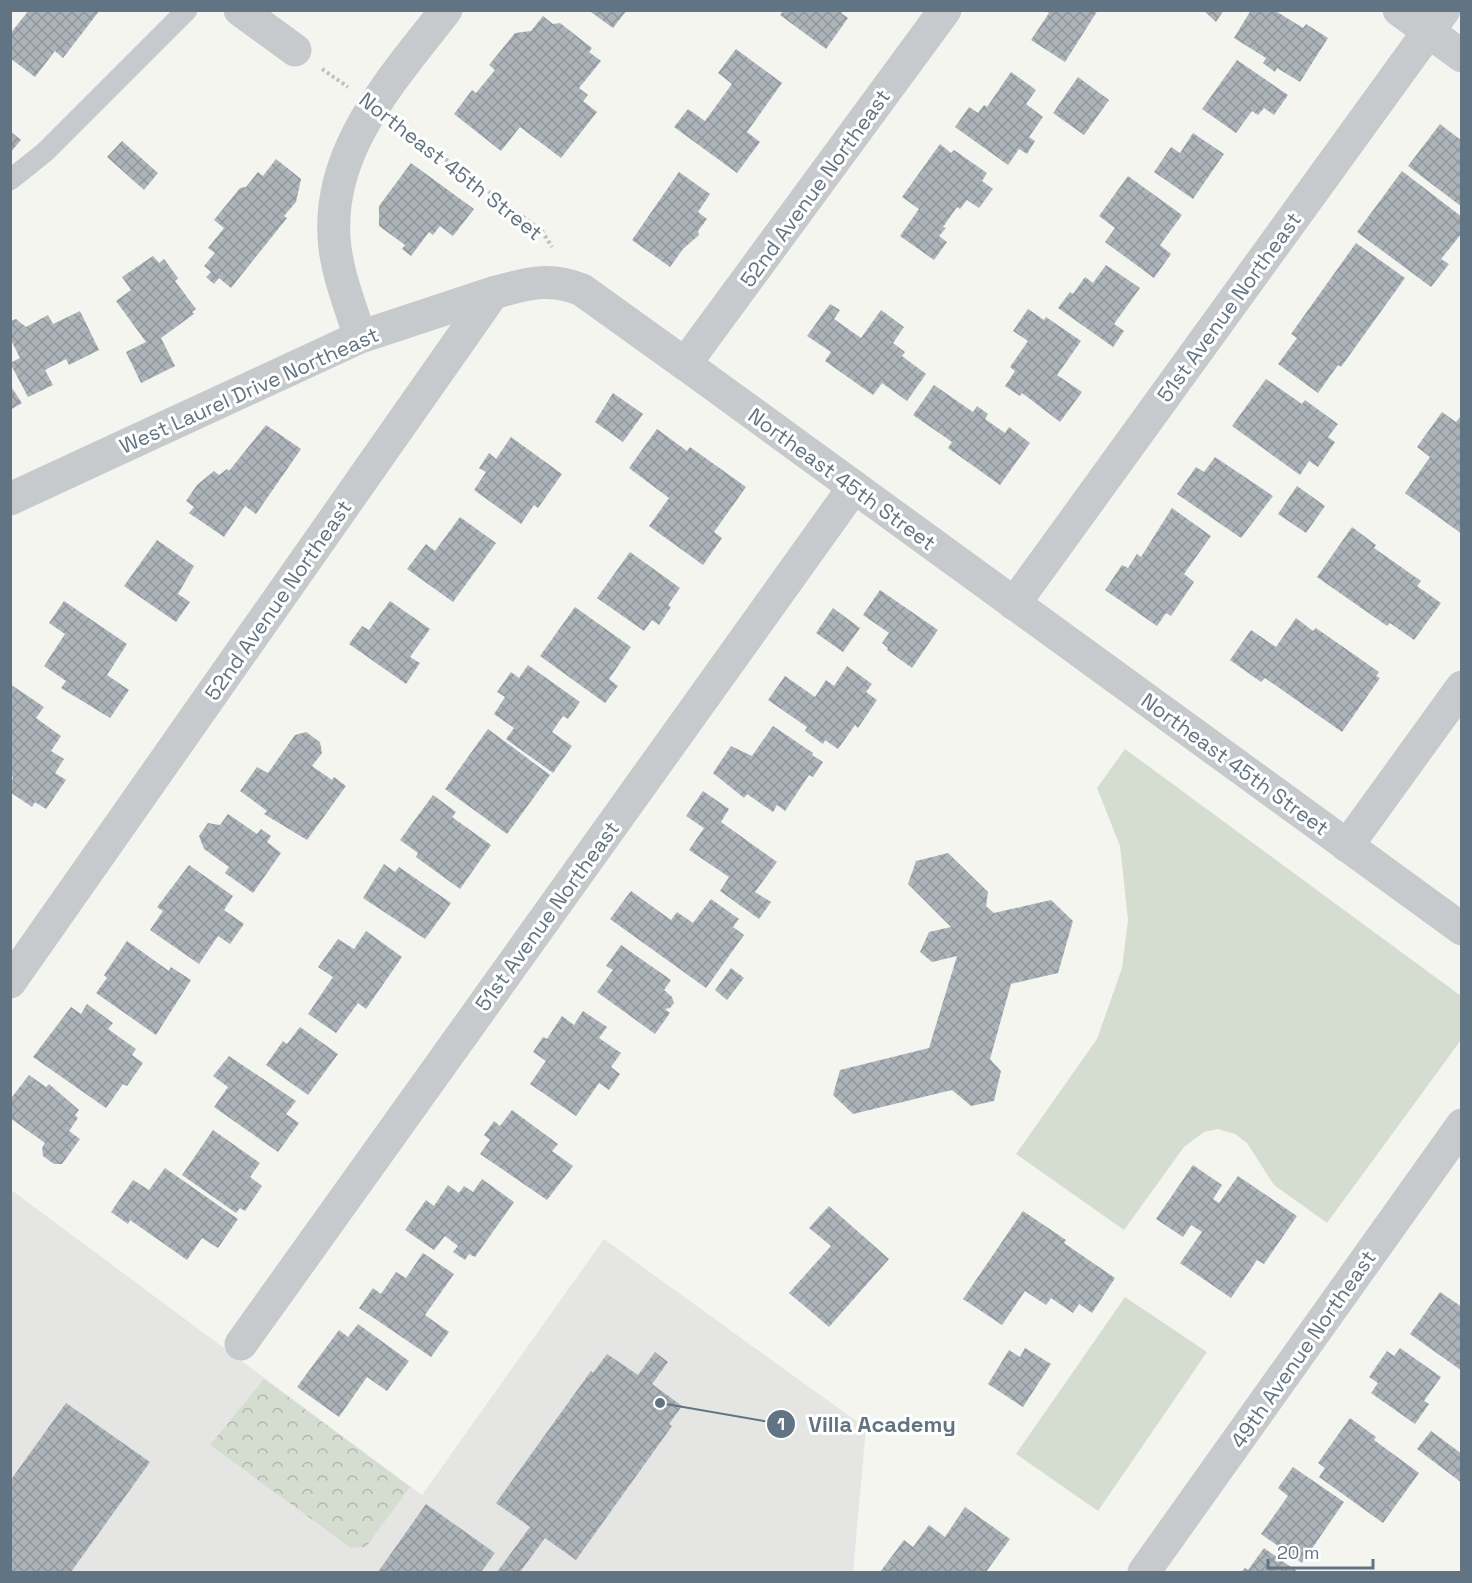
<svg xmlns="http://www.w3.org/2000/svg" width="1472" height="1583" viewBox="0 0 1472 1583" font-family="'Space Grotesk',sans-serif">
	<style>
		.built { fill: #e5e6e4 }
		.grass { fill: #d5ddd1 }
		.park { fill: url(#park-crowns) }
		.building { fill: url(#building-cross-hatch) }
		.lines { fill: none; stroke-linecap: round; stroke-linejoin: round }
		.path { stroke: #c0c1c3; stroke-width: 4; stroke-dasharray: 3 3; stroke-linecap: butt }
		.service { stroke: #c7cacd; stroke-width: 21 }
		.minor { stroke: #c7cacd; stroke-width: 33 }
		.tertiary { stroke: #c7cacd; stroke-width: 33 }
		.labels { text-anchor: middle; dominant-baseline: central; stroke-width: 6; stroke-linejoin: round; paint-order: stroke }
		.street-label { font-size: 21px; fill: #617484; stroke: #fff }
		.leader { fill: none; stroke: #617484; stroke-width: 2 }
		.callout-dot { fill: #617484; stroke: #fff; stroke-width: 2 }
		.mark-label { font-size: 18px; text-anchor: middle; font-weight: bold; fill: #fff }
		.callout-label { font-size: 22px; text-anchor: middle; font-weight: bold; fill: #617484; stroke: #fff; stroke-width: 6; stroke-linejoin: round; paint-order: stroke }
	</style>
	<defs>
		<pattern id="park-crowns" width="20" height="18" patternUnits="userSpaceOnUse" patternTransform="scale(1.5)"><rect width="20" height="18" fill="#d5ddd1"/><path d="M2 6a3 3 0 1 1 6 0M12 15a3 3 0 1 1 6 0" fill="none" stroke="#b0b8af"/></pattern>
		<pattern id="building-cross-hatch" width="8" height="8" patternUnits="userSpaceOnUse" patternTransform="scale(1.5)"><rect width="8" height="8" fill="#acb4b9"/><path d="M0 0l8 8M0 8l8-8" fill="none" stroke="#8f979c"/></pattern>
	</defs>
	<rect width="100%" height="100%" fill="#f5f5f0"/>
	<path class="built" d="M10 1189 422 1495 604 1239 866 1428 853 1572H11Z"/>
	<path class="grass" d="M1125 749 1461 996V1040L1327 1223 1274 1185 1247 1143 1235 1134 1218 1129 1204 1132 1184 1147 1124 1230 1016 1154 1097 1039 1122 968 1128 920 1120 846 1097 788Z
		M1125 1297 1207 1352 1098 1511 1016 1454Z"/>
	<path class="park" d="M264 1379 410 1487 366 1547 351 1548 210 1445Z"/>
	<path class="building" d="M29 10H100L63 58 55 51 35 77 10 58V34Z
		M588 10H627L613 28Z
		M784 10H843L841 13 848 18 826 49 780 15Z
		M1045 10H1098L1065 62 1031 40 1049 13Z
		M1203 10H1224L1216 22Z
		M1251 10H1274L1303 28 1306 24 1328 38 1300 82 1277 68 1275 72 1263 63 1266 58 1234 38Z
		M543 16 553 24 560 23 592 48 589 52 601 61 579 88 588 95 583 101 597 112 561 158 520 127 501 151 454 114 472 90 476 93 495 70 489 65 515 33 531 31Z
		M736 49 782 83 747 132 760 142 737 173 674 127 688 109 705 121 732 84 718 73Z
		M1237 60 1288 95 1274 115 1264 108 1258 115 1252 111 1236 133 1202 109Z
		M1011 72 1036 90 1026 104 1043 117 1029 137 1035 141 1027 154 1019 149 1008 165 955 127 969 107 978 113 984 105 987 107Z
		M1078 77 1109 100 1084 135 1053 113Z
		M1440 124 1462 141V207L1408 166Z
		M10 131 21 140 10 153Z
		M1193 133 1224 154 1193 199 1154 172 1171 147 1180 153Z
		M122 141 158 173 144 190 107 157Z
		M940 144 951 153 954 150 987 173 982 181 993 189 979 208 967 200 960 209 957 207 943 227 946 228 939 236 947 242 934 260 900 236 919 209 902 197Z
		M276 159 301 179 296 202 284 216 287 218 231 288 219 278 214 284 206 277 211 272 204 266 215 253 208 248 224 228 214 220 240 188 246 187 258 172 263 176Z
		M411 163 474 209 453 236 440 226 433 235 429 232 411 256 402 249 405 245 379 226V206Z
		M1402 171 1462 217V233L1441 259 1449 264 1431 287 1357 232Z
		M679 172 710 194 698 212 707 219 698 231 699 235 683 249 670 267 632 240Z
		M1128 176 1182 215 1160 245 1171 254 1154 278 1105 242 1115 228 1099 216Z
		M1356 243 1405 278 1341 367 1338 365 1318 393 1278 364 1297 338 1291 334Z
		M153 256 159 263 164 259 178 278 175 281 196 309 192 312 194 314 161 338 175 366 141 383 126 352 146 342 116 301 131 290 122 277Z
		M1106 265 1140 288 1114 324 1124 331 1113 347 1058 308 1070 292 1073 294 1085 277 1093 283Z
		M830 304 840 310 834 319 861 338 881 310 904 327 893 343 905 352 902 356 926 374 907 401 882 383 873 395 825 361 831 352 807 336Z
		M1028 309 1044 320 1046 317 1081 341 1057 375 1082 392 1060 422 1022 393 1020 396 1005 386 1015 371 1010 367 1028 341 1013 331Z
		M80 311 99 350 69 365 66 359 45 370 53 385 28 397 10 363 20 358 10 338V321L16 319 26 327 48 315 53 324Z
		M1266 379 1302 404 1305 400 1338 424 1328 437 1335 442 1318 467 1309 461 1300 475 1232 426Z
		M10 385 22 403 10 410Z
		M934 385 973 412 977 406 988 414 985 419 1005 433 1009 427 1030 443 1000 485 948 448 952 442 913 415Z
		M613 393 643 414 623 442 595 422Z
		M1442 412 1456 422 1462 415V534L1405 493 1430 457 1417 447Z
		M266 425 301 449 256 514 245 506 224 537 189 513 194 507 186 501 197 485 214 471 219 475 227 469 229 471Z
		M657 429 687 451 690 447 746 487 714 532 722 538 703 565 649 526 669 498 629 468Z
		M511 437 562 474 538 508 534 505 521 524 474 490 486 472 479 468 489 453 496 459Z
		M1215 457 1273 496 1241 538 1177 494 1196 467 1204 472Z
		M1297 486 1325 506 1306 533 1278 514Z
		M1172 508 1211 536 1184 574 1194 582 1171 616 1166 613 1157 626 1105 590 1122 565 1128 568 1137 554 1141 557Z
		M460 517 496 543 453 602 407 569 426 544 435 551Z
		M1352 527 1376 545 1374 548 1421 581 1417 586 1441 603 1414 640 1390 623 1387 626 1317 577Z
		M157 540 194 566 178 594 190 602 176 622 124 586Z
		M630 552 680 588 668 605 671 607 659 625 652 620 644 631 597 598Z
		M880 590 938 630 912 668 887 650 888 648 882 643 889 633 863 615Z
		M64 601 127 644 107 675 129 690 110 718 61 688 66 681 44 666 65 634 49 623Z
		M390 601 430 629 410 657 420 663 406 684 349 644 362 626 369 630Z
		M575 607 631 647 609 679 618 686 605 703 540 656Z
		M833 608 860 628 843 652 816 633Z
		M1296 618 1313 631 1316 628 1379 672 1376 676 1380 678 1342 732 1265 678 1261 682 1230 660 1251 630 1276 647Z
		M528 665 580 702 568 719 563 716 552 732 572 746 553 773 506 739 514 728 494 714 505 697 497 692 511 672 519 678Z
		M847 666 872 684 866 692 877 700 858 728 855 725 838 749 825 740 823 744 805 731 807 727 768 700 785 676 815 697 826 680 834 686Z
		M10 684 44 707 36 718 61 736 51 751 64 759 55 773 66 780 46 809 35 802 32 807 10 792 13 777 10 775Z
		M773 726 813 753 812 755 823 762 813 777 809 775 785 811 777 805 773 812 747 794 744 798 713 773 731 746 752 756Z
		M488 729 550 775 507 834 445 789Z
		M306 732 320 742 322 753 312 766 332 780 334 777 346 786 307 840 264 814 267 811 240 791 257 767 268 773 295 735Z
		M703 791 729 809 721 822 777 862 755 892 771 902 759 919 720 891 729 877 689 850 704 828 686 816Z
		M433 795 456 812 452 817 491 845 460 889 416 857 418 853 400 840Z
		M228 814 257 834 261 829 271 836 267 842 281 853 253 893 225 873 229 867 204 849 199 836 208 823 220 825Z
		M948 853 988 892 986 906 994 913 1051 900 1073 921 1058 973 1011 984 990 1059 1001 1071 994 1101 971 1106 952 1090 853 1114 833 1095 840 1070 929 1048 957 956 932 962 920 952 929 932 951 927 908 884 916 861Z
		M384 864 395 872 399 867 451 903 425 939 363 898Z
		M189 865 233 896 224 910 244 924 230 944 218 936 199 964 150 930 163 911 157 907Z
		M631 891 671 920 677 912 693 923 711 899 739 919 733 927 744 935 706 988 610 919Z
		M366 931 402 957 366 1009 358 1003 336 1033 308 1014 333 977 318 967 338 939 354 949Z
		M127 941 169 971 171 967 191 980 156 1035 96 993 107 978 104 975Z
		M621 945 671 980 664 990 672 997 674 1003 670 1008 665 1009 670 1013 655 1034 597 992 613 970 606 966Z
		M731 968 744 978 727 1000 715 990Z
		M87 1004 113 1023 108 1029 136 1049 132 1055 143 1063 127 1086 123 1084 106 1108 33 1057 71 1007 81 1014Z
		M583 1011 607 1027 599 1038 621 1053 611 1067 620 1074 609 1090 599 1083 576 1116 530 1084 546 1061 533 1052 543 1037 547 1039 562 1016 574 1025Z
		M300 1027 338 1054 308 1095 266 1065 283 1041 287 1044Z
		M229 1056 296 1101 286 1114 299 1123 278 1152 214 1107 228 1087 213 1076Z
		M29 1075 46 1087 49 1084 79 1110 75 1115 78 1118 69 1131 80 1139 62 1164H54L43 1156 42 1148 45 1143 10 1118V1095L12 1097Z
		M512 1110 558 1144 552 1151 573 1166 547 1200 480 1154 490 1140 484 1135 494 1121 500 1126Z
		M213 1130 260 1163 250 1177 262 1186 245 1211 240 1208 236 1213 182 1175Z
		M1193 1165 1222 1185 1213 1199 1219 1203 1238 1176 1297 1216 1264 1264 1257 1260 1231 1298 1180 1263 1202 1232 1191 1225 1183 1237 1156 1219Z
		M165 1168 238 1219 218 1248 202 1238 187 1260 130 1220 128 1224 111 1212 133 1180 149 1190Z
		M482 1179 514 1202 475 1257 469 1254 465 1260 453 1252 458 1246 445 1236 434 1250 405 1230 426 1200 434 1206 448 1185 459 1193 464 1186 473 1192Z
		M829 1206 889 1259 829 1327 789 1293 831 1246 809 1228Z
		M1023 1211 1066 1240 1064 1243 1115 1278 1092 1313 1079 1304 1073 1313 1051 1298 1046 1305 1025 1291 1002 1325 963 1299Z
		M423 1253 454 1274 425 1315 449 1332 431 1357 359 1308 373 1288 381 1294 396 1272 406 1278Z
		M1440 1292 1462 1307V1371L1410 1334Z
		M358 1324 409 1361 387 1391 367 1377 339 1417 297 1387 339 1330 348 1337Z
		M1025 1348 1051 1364 1023 1407 988 1384 1009 1350 1020 1357Z
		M1400 1348 1441 1377 1424 1401 1429 1404 1415 1424 1371 1393 1378 1383 1369 1377 1387 1351 1394 1356Z
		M655 1352 668 1362 652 1384 682 1406 669 1424 672 1426 576 1560 545 1538 520 1572H497L530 1527 496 1503 591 1371 593 1373 607 1354 638 1375Z
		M66 1403 150 1462 71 1572H10V1481Z
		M1350 1418 1376 1437 1374 1440 1419 1473 1383 1523 1319 1477 1325 1468 1318 1463Z
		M1431 1431 1462 1454V1483L1417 1449Z
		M1293 1467 1344 1502 1302 1563 1261 1534 1288 1496 1278 1488Z
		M426 1504 495 1553 481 1572H378Z
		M965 1507 1010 1539 986 1572H880L904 1540 913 1547 929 1525 945 1537Z
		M1264 1548 1298 1572H1241L1245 1568 1248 1570Z"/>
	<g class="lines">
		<path class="path" d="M322 69 348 87
			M402 127 542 231 552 247"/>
		<path class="service" d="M10 180 45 152 187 10"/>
		<path class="minor" d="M240 10 295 50
			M1399 10 1462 56
			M360 337C351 308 339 279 335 248 323 153 392 80 446 10
			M10 499 360 337 493 293
			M1014 604 1444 10
			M1347 846 1462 687
			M10 982 493 293C526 284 549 276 582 290L685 364 945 10
			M241 1344 854 487
			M1144 1572 1462 1125"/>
		<path class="tertiary" d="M685 364 1462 929"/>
	</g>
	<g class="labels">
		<g class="street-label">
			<text transform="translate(451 166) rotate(38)">Northeast 45th Street</text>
			<text transform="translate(815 188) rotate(-54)">52nd Avenue Northeast</text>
			<text transform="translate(1229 307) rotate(-54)">51st Avenue Northeast</text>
			<text transform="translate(249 390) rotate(-24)">West Laurel Drive Northeast</text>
			<text transform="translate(842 479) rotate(36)">Northeast 45th Street</text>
			<text transform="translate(278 600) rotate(-55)">52nd Avenue Northeast</text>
			<text transform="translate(1235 764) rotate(36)">Northeast 45th Street</text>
			<text transform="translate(547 916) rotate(-54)">51st Avenue Northeast</text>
			<text transform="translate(1303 1349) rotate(-55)">49th Avenue Northeast</text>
		</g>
	</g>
	<path class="leader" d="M660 1403L781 1424"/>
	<g class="callout-dot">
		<circle cx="660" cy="1403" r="6"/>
		<circle cx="781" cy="1424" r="15"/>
	</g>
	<g class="mark-label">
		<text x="781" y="1430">1</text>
	</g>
	<g class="callout-label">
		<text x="882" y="1432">Villa Academy</text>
	</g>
	<rect width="1472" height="1583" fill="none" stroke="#617484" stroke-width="24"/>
	<path d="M1268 1559v9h105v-9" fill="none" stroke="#617484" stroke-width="3"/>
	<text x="1277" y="1559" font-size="18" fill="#617484" stroke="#ffffff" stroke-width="4.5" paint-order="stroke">20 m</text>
</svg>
